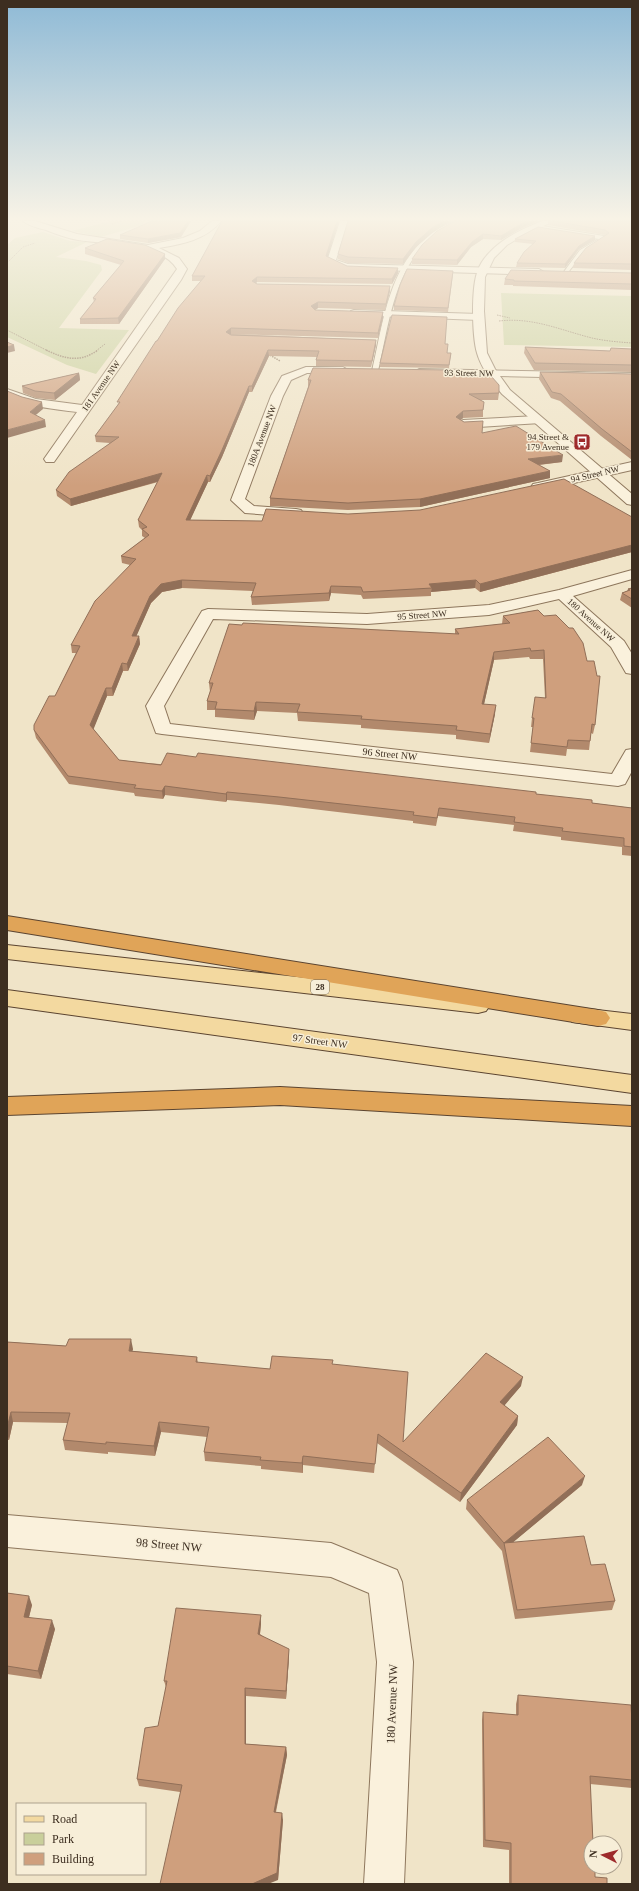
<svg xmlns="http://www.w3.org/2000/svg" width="639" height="1891" viewBox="0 0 639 1891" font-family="'Times New Roman',serif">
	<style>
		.green { fill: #c9cf9b }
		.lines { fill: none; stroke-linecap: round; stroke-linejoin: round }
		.service-casing { stroke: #8d765c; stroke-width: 2 }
		.minor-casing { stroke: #8d765c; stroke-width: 2 }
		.tertiary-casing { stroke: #8d765c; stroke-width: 2 }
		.primary-casing { stroke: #5b4430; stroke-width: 2 }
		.motorway-casing { stroke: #5b4430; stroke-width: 2 }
		.path-far1 { stroke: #8d765c; stroke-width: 1; stroke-dasharray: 1.5 1; stroke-linecap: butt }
		.path { stroke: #8d765c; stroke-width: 1.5; stroke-dasharray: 1.5 1; stroke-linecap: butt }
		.service { fill: #faf1dc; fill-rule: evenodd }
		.minor { fill: #faf1dc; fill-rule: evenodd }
		.tertiary { fill: #faf1dc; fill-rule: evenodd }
		.primary { fill: #f3d9a0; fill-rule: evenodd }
		.motorway { fill: #e0a458; fill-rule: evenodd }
		.wall { fill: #b2896c }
		.shaded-wall { fill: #916f58 }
		.building { fill: #cf9f7d; stroke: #916f58 }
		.labels { text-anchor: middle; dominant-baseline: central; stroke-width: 3; stroke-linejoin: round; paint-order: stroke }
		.far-street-label { font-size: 9px; fill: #3d2e20; stroke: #f7eed8 }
		.far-poi-label { font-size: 9px; fill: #3d2e20; stroke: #f7eed8; text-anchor: end }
		.shield { fill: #f7eed8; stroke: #756857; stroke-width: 1 }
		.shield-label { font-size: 9px; font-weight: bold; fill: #3d2e20 }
		.street-label { font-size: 10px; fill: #3d2e20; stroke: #f7eed8 }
		.near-street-label { font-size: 12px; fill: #3d2e20; stroke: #f7eed8 }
	</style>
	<rect width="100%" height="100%" fill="#f0e4c8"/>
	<path class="green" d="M111 221H145L142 225 101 237 72 231Z
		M43 232 70 241 87 242 56 257 86 261 101 265 102 270 59 328 129 330 96 374 67 365 7 337V245L15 238Z
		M501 293 632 296V347L504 345Z"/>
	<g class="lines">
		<g class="service-casing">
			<path id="service" d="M454 221H460C453 227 444 230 436 235 394 264 389 325 378 371L373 372 372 371C383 323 389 264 432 233 438 228 447 225 454 221Z
				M536 225 604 236 607 238 584 252 566 275 563 273 580 250 599 239 534 228Z"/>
		</g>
		<g class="minor-casing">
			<path id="minor" d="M23 221H35L77 234 148 245 183 238 200 231 212 221H221C206 240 182 244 159 248L179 258 187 269 181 280 54 462H46L44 459 77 412C54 409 29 407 7 396V389L36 399 82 405 177 269C159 241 108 245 78 240 67 238 56 234 46 230 38 228 29 226 23 221Z
				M340 221H348L336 260 348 264 539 269 544 272 539 275 344 269 327 261Z
				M354 310 479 314 484 317 479 320 351 315 349 313 351 311Z
				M306 367H343L348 370 343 373H307L291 380 283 396 245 499 254 506 296 509 301 510 303 513 301 516 296 517 245 513 231 500 271 396 282 376Z
				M419 369 632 373V379L415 374 414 372Z
				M537 416 541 417 543 420 541 423 463 428 457 424 463 420Z
				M632 462V470L538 491 533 490 531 487 533 484 538 483Z
				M632 570V579L573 596 624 641 632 654V674L626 673 611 647 559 599 489 615 367 624 213 619 164 706 170 724 612 774 626 750 632 749V771L625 784 618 786 162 734 156 733 146 706 202 611 208 609 367 614 489 605 559 590Z
				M7 1515 331 1543 397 1570 402 1582 413 1662 404 1884H364L377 1662 369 1593 331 1577 7 1547Z"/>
		</g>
		<g class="tertiary-casing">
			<path id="tertiary" d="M542 221H554L522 236 507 245 494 258 485 277 484 311 487 353 495 369 510 390 632 494V505L627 504 502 394C492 382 481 368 477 353 472 336 471 286 478 270 480 264 485 257 490 252 504 237 523 229 542 221Z"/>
		</g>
		<g class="primary-casing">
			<path id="primary" d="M7 945 478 997 486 999 490 1005 486 1011 478 1013 7 959Z
				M7 990 632 1075V1093L7 1006Z
				M580 1008 632 1014V1030L572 1022 568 1016 572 1010Z"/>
		</g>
		<g class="motorway-casing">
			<path id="motorway" d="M7 916 598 1010 606 1012 610 1018 606 1024 598 1026 7 930Z
				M280 1087 632 1106V1126L280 1105 7 1115V1097Z"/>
		</g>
		<path class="path-far1" d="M112 224 121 221
			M7 263 23 247 35 243
			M497 315 510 318
			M499 321C533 317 560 330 592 338 605 341 619 342 632 343
			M7 330 48 351
			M96 351 105 344"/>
		<path class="path" d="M46 350C65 359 80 363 98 350
			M270 355 280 361"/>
		<use href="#service" class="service"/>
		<use href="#minor" class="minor"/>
		<use href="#tertiary" class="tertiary"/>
		<use href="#primary" class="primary"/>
		<use href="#motorway" class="motorway"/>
	</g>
	<path class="wall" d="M160 221H191L181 237 148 243 120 239V235L159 222Z
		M222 221H339L327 257 347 266 398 273 392 284 257 282 256 283 257 284 390 291 385 310 318 308 315 310 383 312V318L378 338 231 334H230L376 340V345L371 367 316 366V360L317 357 269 356 252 392H249L222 457 210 482H208L190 520 262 521 348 514 632 517V552L480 592 475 588 431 592V596L363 599 361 595 331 593 329 601 252 605 251 597 253 591 182 588 162 592 151 603 136 636H139L140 644 128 671H123L113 696H107L93 729 119 760 147 763 536 794 592 803 632 808V856L622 855V847L561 840V837L513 831 514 825 438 816 436 826 413 823V821L279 805 227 800 226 802 165 795 163 799 135 796 134 793 69 784 36 738 34 730 55 696 76 653H72L71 645 130 565 122 563 121 556 145 538 142 536V530L139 527 138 520 158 482 71 506 57 496 56 490 110 443 96 442 95 436 117 406 157 341 201 281H192V276Z
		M348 221H451L432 233 416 247 403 264 348 263 338 259V254Z
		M455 221H538L520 229 501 240 483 239 471 247 457 265 412 264V259Z
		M548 221H632V270L573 268 574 263 605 235 548 225Z
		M515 239 595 240 579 249 565 268 516 267 517 263 533 244 515 242Z
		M85 248 165 254V259L119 324H80V319L94 302 93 298 121 265 85 254Z
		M632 273V290L513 286V285H504L505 279Z
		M453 274 448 312 394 310V306Z
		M445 344 447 353H451L449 368 380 367V363Z
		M525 347 610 351 632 349V372L534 370 524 353Z
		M540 372 632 374V460L601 436 560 401 551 398 539 379Z
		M79 373 80 380 55 400 36 398 23 393 22 386Z
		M448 374 499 393 498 400H481L483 410V417L463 418 461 420 482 433 562 462 539 465 550 471V478L420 507 348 510 270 506V498L308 387V380Z
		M632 588V608L620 600 622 593 627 591 628 589Z
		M538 610 595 725 593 734 591 733 589 750 567 749 566 756 530 752 533 727H531L532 718 545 698 543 659H530L529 657 494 660 484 704 495 714 489 743 456 739V735L361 728V725L298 721 297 713 257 711 254 720 215 717V710H207V701L210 692 209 683 455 634V629L502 624 503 616Z
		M7 1342 66 1346 133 1349 132 1351 197 1357 198 1363 270 1369 332 1364 403 1442 521 1386 504 1405 518 1416 517 1425 460 1502 377 1443 374 1473 303 1465V1473L261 1469V1466L205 1461 204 1452 207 1437 161 1432 155 1456 108 1452V1454L65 1450 63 1440 68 1423 13 1422 9 1440H7Z
		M582 1485 513 1542 591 1565 615 1601 612 1610 515 1619 502 1551 466 1509 467 1500Z
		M7 1593 32 1605 29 1617 55 1629 41 1679 7 1674Z
		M261 1615V1624L260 1634 289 1657 286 1699 246 1696V1744L286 1747 287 1755 276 1812 283 1820 278 1880 180 1792 139 1786 137 1779 158 1726 166 1687 164 1681Z
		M518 1695 632 1722V1788L590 1784 595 1877 607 1884H509V1850L483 1847 482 1720 483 1712 516 1715V1704Z"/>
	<path class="shaded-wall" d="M188 221H191L181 237 148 243V239Z
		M337 221H339L326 262V256Z
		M443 221H451L432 233 416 247 403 264V259L416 242 432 228Z
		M527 221H538L520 229 501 240V236L521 224Z
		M483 234V239L471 247 457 265V260L472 242Z
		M595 236V240L579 249 565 268V264L579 246Z
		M165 254V259L119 324 118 318Z
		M398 268V273L392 284V279Z
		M257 277V282L253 286 252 281Z
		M390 286V291L385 310 386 304Z
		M318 302V308L312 312 311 306Z
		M383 312V318L378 338V333Z
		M231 328V334L227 337 226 332Z
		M376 340V345L371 367 372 361Z
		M14 345 15 351 7 353V347Z
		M268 350 269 356 252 392V386Z
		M79 373 80 380 55 400 54 393Z
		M249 386V392L222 457 210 482V476Z
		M42 402 43 409 31 419 30 412Z
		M463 411V418L456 424V417Z
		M45 420 46 427 7 438V430Z
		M563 455 562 462 528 466V459Z
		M550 471V478L420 507V499Z
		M162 473 163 480 71 506 70 499Z
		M207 475 208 482 187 527 186 520Z
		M632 545V552L480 592V584Z
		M182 580V588L162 592 151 603 133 644 132 636 150 596 161 584Z
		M476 580 475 588 431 592 432 588 429 584Z
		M331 586V593L329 601V593Z
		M139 636 140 644 128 671 127 664Z
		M494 652V660L482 713V704Z
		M122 663 123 671 113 696 112 688Z
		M106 688 107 696 92 733 90 725Z
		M256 702 257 711 254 720V711Z
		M496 705 495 714 489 743 490 734Z
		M165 786V795L163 799 162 791Z
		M227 792V800L226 802V794Z
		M131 1339 133 1349 130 1360 129 1351Z
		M523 1377 521 1386 499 1412 500 1402Z
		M11 1412 13 1422 9 1440 7 1433V1428Z
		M518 1416 517 1425 460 1502 461 1493Z
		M159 1422 161 1432 155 1456 154 1446Z
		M303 1456V1473L302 1463Z
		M585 1476 582 1485 505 1549 504 1543 502 1552 504 1543Z
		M29 1596 32 1605 27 1625 24 1617Z
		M261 1615V1624L259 1642 258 1634Z
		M52 1620 55 1629 41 1679 38 1671Z
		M289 1649V1657L286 1699V1691Z
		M245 1688 246 1696V1752L245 1744Z
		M286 1747 287 1755 274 1819V1812Z
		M282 1813 283 1820 278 1880 268 1884H252Z"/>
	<path class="building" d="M152 221 159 222 160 221H188L180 233 148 239 120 235Z
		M222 221H337L326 256 347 266 398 268 392 279 257 277 252 281 257 284 390 286 386 304 318 302 311 306 315 310 383 312 378 333 231 328 226 332 231 335 376 340 372 361 316 360 319 351 268 350 252 386H249L222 450 210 476 207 475 186 520 262 521 266 509 348 514 420 510 564 479 632 517V545L480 584 476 580 429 584 432 588 363 592 361 587 331 586 329 593 251 597 256 583 182 580 161 584 150 596 132 636H139L127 664 122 663 112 688H106L90 725 119 760 161 765 167 753 196 757 198 753 536 792V794L592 800V803L632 808V847L624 846V838L562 831 563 828 514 822 515 817 439 808 437 818 413 815 414 812 279 797 227 792 226 794 165 786 162 791 134 788 136 785 68 776 34 730V725L49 696H55L80 646 71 645 95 601 136 559 121 556 149 535 142 529 147 527 138 520 162 473 70 499 56 490 69 472 119 437 95 436 120 402H117L156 341H157L178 308 205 276H192Z
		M348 221H443L432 228 416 242 403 259 348 257 338 254Z
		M455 221H527L521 224 501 236 483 234 472 242 457 260 412 259 422 245 437 231Z
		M553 221H632V264L574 263 586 248 609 233 605 230Z
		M538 227 595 236 579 246 565 264 517 263 524 252 536 241 515 239Z
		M107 239 145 245 165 254 118 318 80 319 96 299 93 298 124 261 85 248Z
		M407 269 453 271 448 308 394 306 400 285Z
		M511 270 632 273V284L514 281V280L505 279Z
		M392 315 447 317 445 344H448L447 353H451L449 365 380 363Z
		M7 342 14 345 7 347Z
		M525 347 610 351 611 348 632 349V365L535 363Z
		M313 368 448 370V374L491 376 499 385V393L469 394 484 402 483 410 463 411 456 417 464 422 483 421 482 433 516 426 563 455 528 459 550 471 420 499 348 503 270 498 311 380H308Z
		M540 372 632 374V452L602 429 561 394 552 392Z
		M79 373 54 393 35 391 22 386Z
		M7 391 22 397 42 402 30 412 45 420 7 430Z
		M632 588V599L622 593 630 590 628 589Z
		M538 610 544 616 556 615 569 628H573L583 643 587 661H594L597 676H600L595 725 592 724 590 741 568 740 567 747 531 743 534 718H532L535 697 546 698 544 650 531 651 530 648 494 652 482 704 496 705 490 734 456 730 457 726 361 719 362 716 297 712 300 704 256 702 254 711 215 709 217 702 207 701 213 683H209L229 624 242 625 243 623 459 634 455 629 510 623 503 616Z
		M69 1339H131L129 1351 197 1357 196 1362 270 1369 272 1356 333 1360 332 1364 408 1372 403 1442 486 1353 523 1377 500 1402 518 1416 461 1493 378 1434 375 1464 303 1456 302 1463 260 1460 261 1457 204 1452 209 1427 159 1422 154 1446 106 1442V1444L63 1440 70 1413 11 1412 7 1428V1342L66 1346Z
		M548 1437 585 1476 504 1543 467 1500Z
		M584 1536 591 1565 605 1564 615 1601 517 1610 504 1543Z
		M7 1593 29 1596 24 1617 52 1620 38 1671 7 1666Z
		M176 1608 261 1615 258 1634 289 1649 286 1691 245 1688V1744L286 1747 274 1812 282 1813 277 1873 252 1884H160L182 1785 137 1779 145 1728 158 1726 167 1681H164Z
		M518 1695 631 1705 632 1722V1780L590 1776 593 1843H591V1867H595V1877L607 1878V1884H511V1843L485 1840 483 1712 518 1715Z"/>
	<linearGradient id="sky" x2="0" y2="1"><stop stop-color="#8fbad6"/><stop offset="0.45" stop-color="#f8f3e6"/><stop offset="1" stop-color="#f8f3e6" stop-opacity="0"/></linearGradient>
	<rect width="639" height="486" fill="url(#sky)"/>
	<defs>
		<g id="bus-square" transform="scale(0.9)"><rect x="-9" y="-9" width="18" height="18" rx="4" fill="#9e2a2b" stroke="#f7eed8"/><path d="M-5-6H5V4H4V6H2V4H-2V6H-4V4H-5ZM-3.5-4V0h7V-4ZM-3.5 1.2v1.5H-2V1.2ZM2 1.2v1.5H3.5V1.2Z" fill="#fff"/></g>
	</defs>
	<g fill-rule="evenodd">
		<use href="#bus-square" x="582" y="442"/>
	</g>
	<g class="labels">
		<g class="far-street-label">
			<text transform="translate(469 373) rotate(1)">93 Street NW</text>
			<text transform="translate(101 386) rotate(-55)">181 Avenue NW</text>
			<text transform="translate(262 436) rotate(-69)">180A Avenue NW</text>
			<text transform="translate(595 474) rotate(-13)">94 Street NW</text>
			<text transform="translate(422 615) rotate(-4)">95 Street NW</text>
			<text transform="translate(591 620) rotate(42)">180 Avenue NW</text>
		</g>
		<g class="far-poi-label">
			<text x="569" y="437">94 Street &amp;<tspan x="569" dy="10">179 Avenue</tspan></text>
		</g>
		<rect class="shield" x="311" y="980" width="18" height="14" rx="3"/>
		<g class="shield-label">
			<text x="320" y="987">28</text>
		</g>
		<g class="street-label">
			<text transform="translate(390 754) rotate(6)">96 Street NW</text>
			<text transform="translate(320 1041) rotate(8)">97 Street NW</text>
		</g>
		<g class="near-street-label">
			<text transform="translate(169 1545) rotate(5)">98 Street NW</text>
			<text transform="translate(392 1704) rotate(-88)">180 Avenue NW</text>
		</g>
	</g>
	<rect width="639" height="1891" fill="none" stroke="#3d2e20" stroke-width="16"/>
	<rect x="16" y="1803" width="130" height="72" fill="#f7eed8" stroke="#ada18e"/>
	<rect x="24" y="1816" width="20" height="6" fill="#f3d9a0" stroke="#ada18e"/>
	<text x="52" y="1823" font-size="12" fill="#3d2e20">Road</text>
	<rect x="24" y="1833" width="20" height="12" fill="#c9cf9b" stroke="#ada18e"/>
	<text x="52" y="1843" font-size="12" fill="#3d2e20">Park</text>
	<rect x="24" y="1853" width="20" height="12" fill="#cf9f7d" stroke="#ada18e"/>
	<text x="52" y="1863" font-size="12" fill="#3d2e20">Building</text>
	<g transform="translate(603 1855) rotate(276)"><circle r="19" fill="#f7eed8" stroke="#ada18e"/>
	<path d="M0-3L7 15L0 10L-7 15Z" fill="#9e2a2b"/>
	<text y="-6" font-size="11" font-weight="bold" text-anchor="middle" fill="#3d2e20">N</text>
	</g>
</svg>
